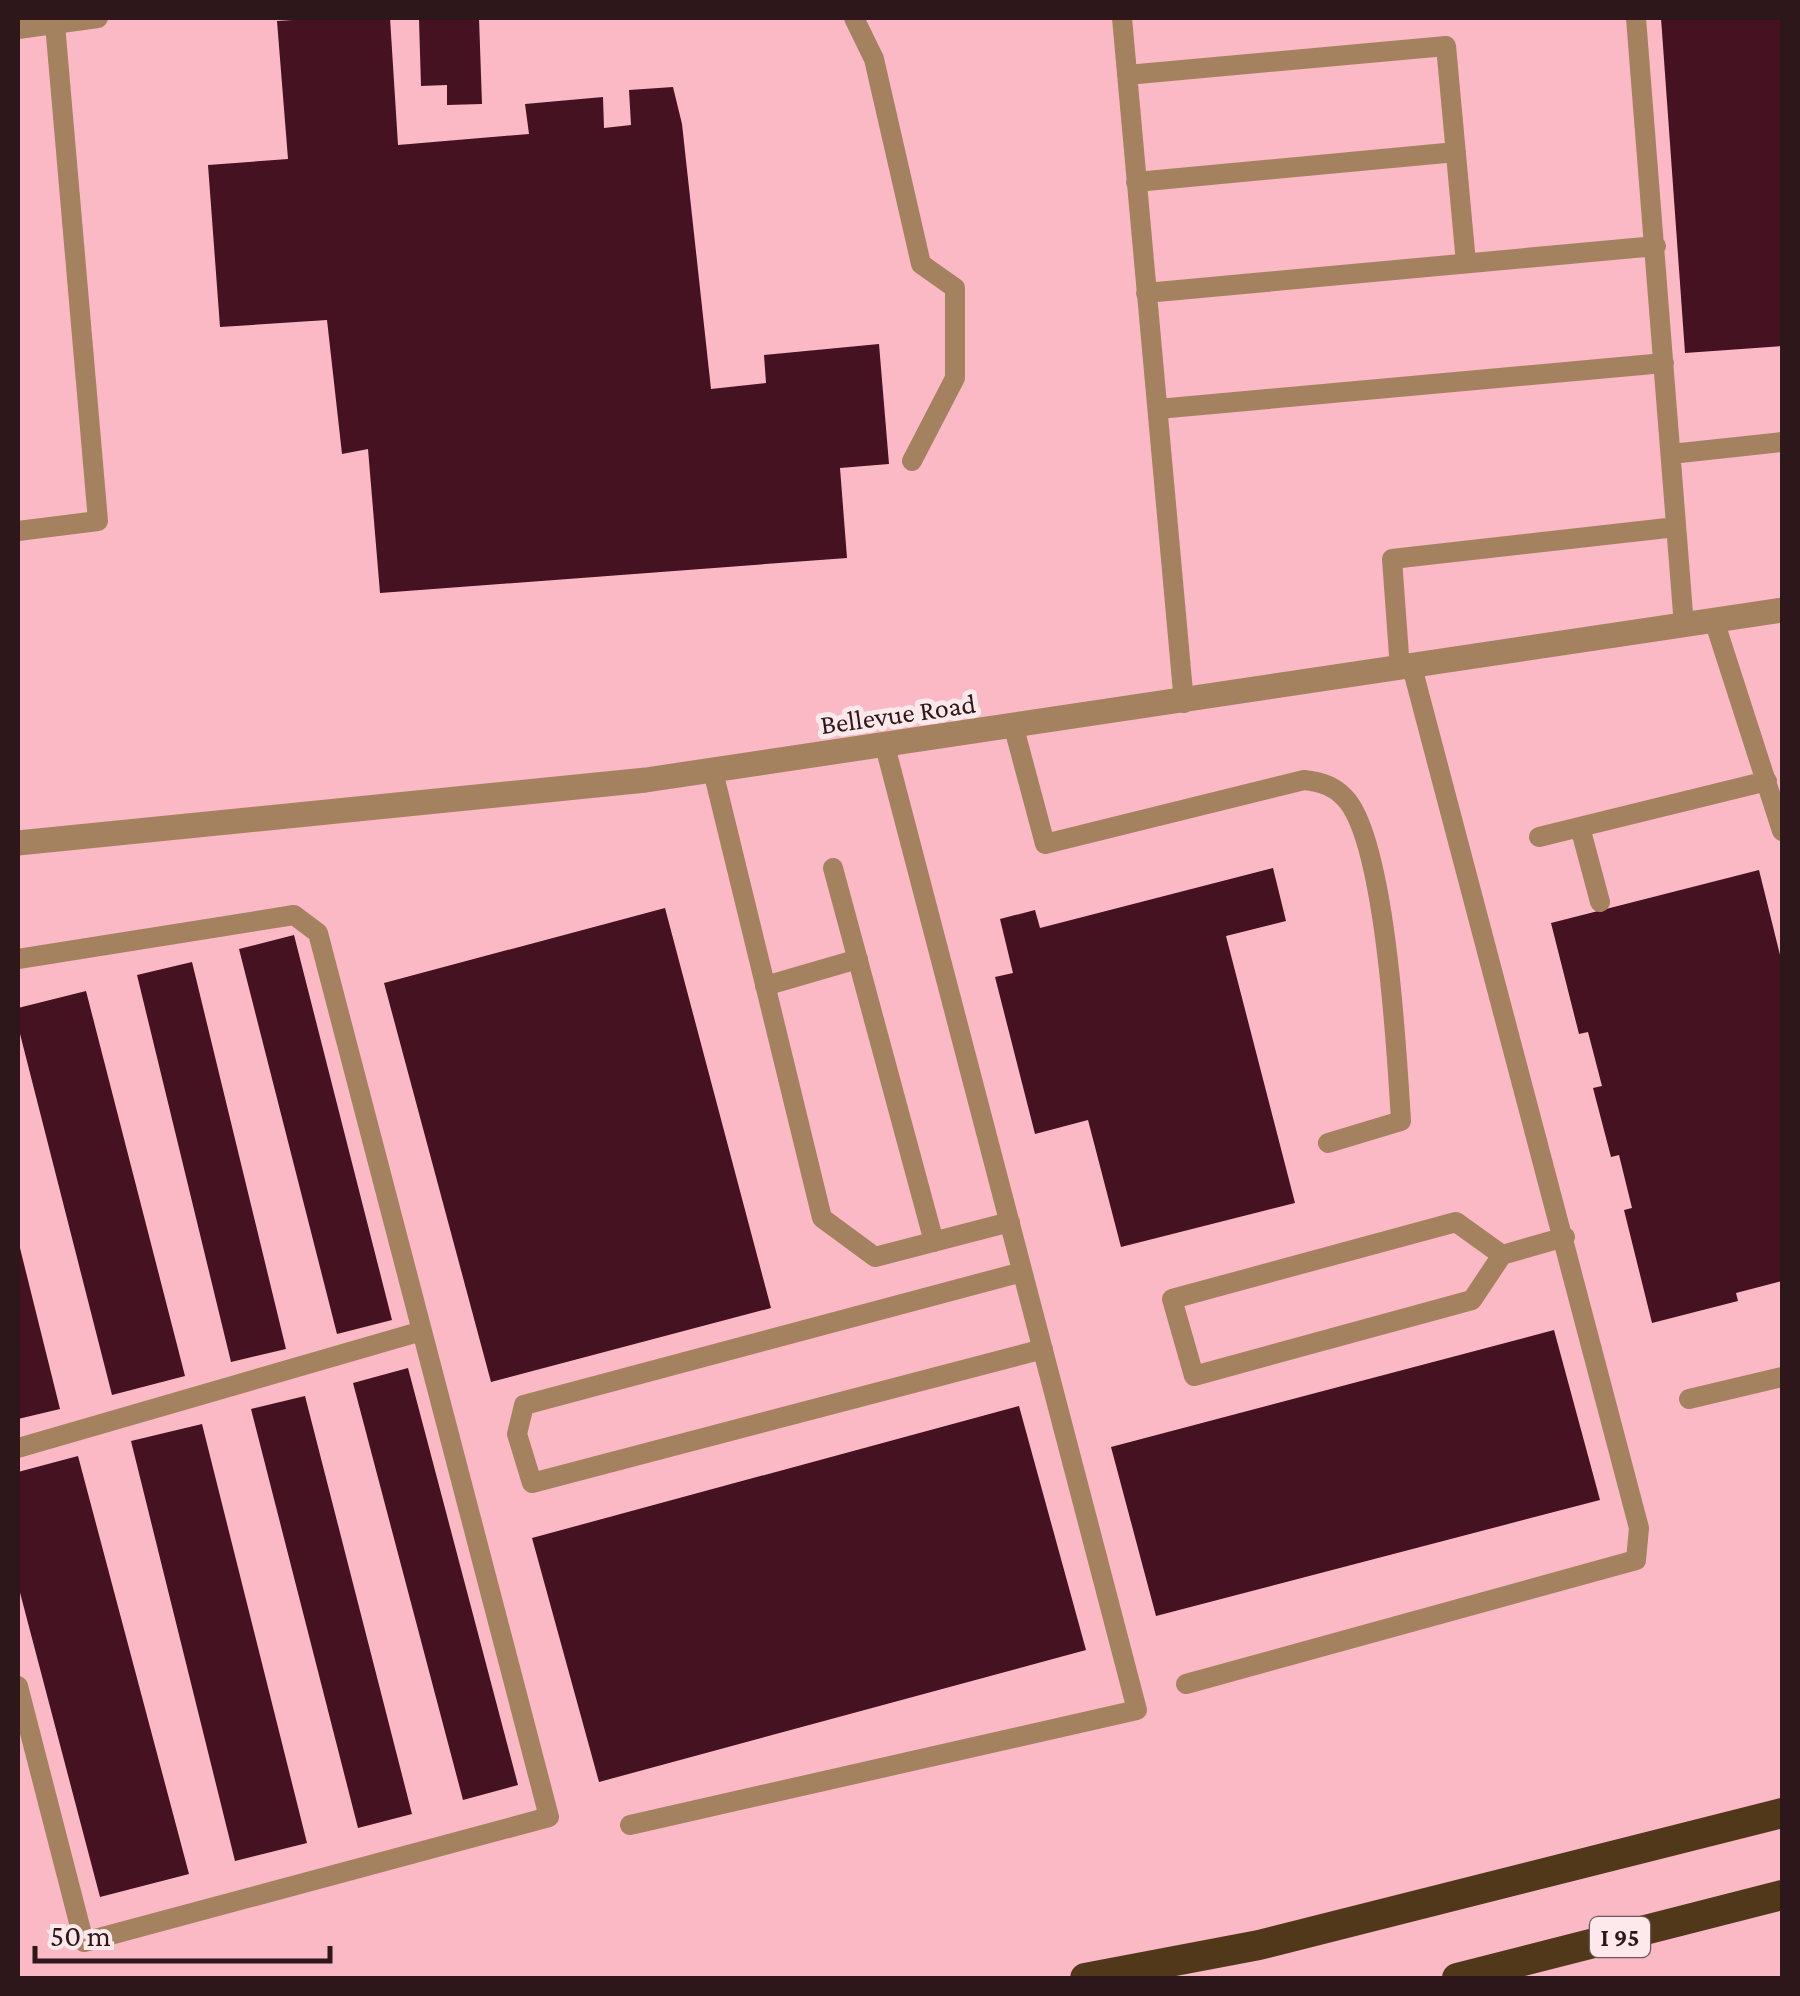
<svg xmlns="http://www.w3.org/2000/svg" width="1800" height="1996" viewBox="0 0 1800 1996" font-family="'Crimson Pro',serif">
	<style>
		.building { fill: #441220 }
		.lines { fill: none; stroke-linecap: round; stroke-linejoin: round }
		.lane { stroke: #a4825f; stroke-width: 20 }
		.street { stroke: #a4825f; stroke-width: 25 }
		.highway { stroke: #52381a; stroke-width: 30 }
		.labels { text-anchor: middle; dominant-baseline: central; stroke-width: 10; stroke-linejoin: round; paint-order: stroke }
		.shield { fill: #fde9ec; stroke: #6c565a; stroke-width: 2.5 }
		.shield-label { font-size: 25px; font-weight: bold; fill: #2e171b }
		.street-label { font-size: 28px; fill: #2e171b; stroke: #fde9ec }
	</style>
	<rect width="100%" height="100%" fill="#fbb9c5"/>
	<path class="building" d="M324 18H390L398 145 529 134 525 104 603 97 604 128 631 125 629 90 673 87 682 124 711 389 766 383 764 355 879 344 889 464 840 468 847 558 380 593 368 449 342 454 327 320 220 327 208 165 288 159 277 21Z
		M479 18 482 104 447 105V85L421 86 419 20Z
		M1661 18H1782V346L1685 353Z
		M1273 868 1286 921 1226 936 1295 1203 1121 1247 1088 1120 1035 1134 995 977 1013 973 1000 919 1035 910 1040 928Z
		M1759 870 1782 963V1281L1736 1293 1738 1301 1652 1323 1624 1210 1632 1208 1619 1155 1611 1157 1593 1088 1602 1086 1588 1032 1579 1034 1551 923Z
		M665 908 771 1308 491 1382 384 983Z
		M294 935 392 1320 337 1334 239 949Z
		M192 962 286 1349 231 1362 137 975Z
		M86 991 185 1376 112 1395 18 1026V1008Z
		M18 1240 60 1409 18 1419Z
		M1554 1330 1600 1500 1156 1616 1111 1447Z
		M408 1368 518 1785 463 1800 353 1383Z
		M305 1396 412 1814 358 1828 251 1409Z
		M1019 1406 1086 1650 599 1782 532 1538Z
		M202 1424 307 1843 235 1861 131 1441Z
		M78 1456 189 1874 100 1897 18 1585V1472Z"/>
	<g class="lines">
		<path class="lane" d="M854 18 874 59 921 264 955 288V378L912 461
			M1122 18 1184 703
			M1636 18 1684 626
			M18 29 98 18
			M1127 75 1446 46 1466 263
			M1136 182 1456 152
			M1146 293 1656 246
			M1158 409 1664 363
			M1671 454 1782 442
			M18 531 98 521 55 24
			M1714 620 1782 831
			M1400 669 1392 559 1676 527
			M1014 728 1045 844 1304 780C1320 782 1333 785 1345 798 1386 841 1397 1057 1401 1121L1328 1143
			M713 771 822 1218 875 1257 1010 1222
			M1580 827 1600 902
			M1539 837 1767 781
			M833 868 934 1242
			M18 959 294 915 318 933 549 1817 84 1942 18 1686
			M765 986 858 959
			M1502 1255 1456 1222 1172 1299 1194 1376 1472 1300 1502 1255 1565 1237
			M1022 1272 524 1405 517 1434 532 1483 1043 1349
			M1689 1399 1782 1377
			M18 1448 422 1331
			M1186 1684 1636 1560 1639 1528 1412 667
			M630 1825 1137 1710 885 746"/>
		<path class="street" d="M18 843 646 780 1782 610"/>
		<path class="highway" d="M1085 1978 1259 1945 1782 1813
			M1457 1978 1782 1895"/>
	</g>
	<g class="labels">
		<rect class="shield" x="1590" y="1917" width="60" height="40" rx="8"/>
		<g class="shield-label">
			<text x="1620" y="1937">I 95</text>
		</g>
		<g class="street-label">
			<text transform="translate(898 714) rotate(-8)">Bellevue Road</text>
		</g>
	</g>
	<rect width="1800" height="1996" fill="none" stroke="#2e171b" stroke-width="40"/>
	<path d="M35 1946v15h295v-15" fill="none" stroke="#2e171b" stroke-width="5"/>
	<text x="50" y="1946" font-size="30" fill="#2e171b" stroke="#fde9ec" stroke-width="8" paint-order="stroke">50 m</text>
</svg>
